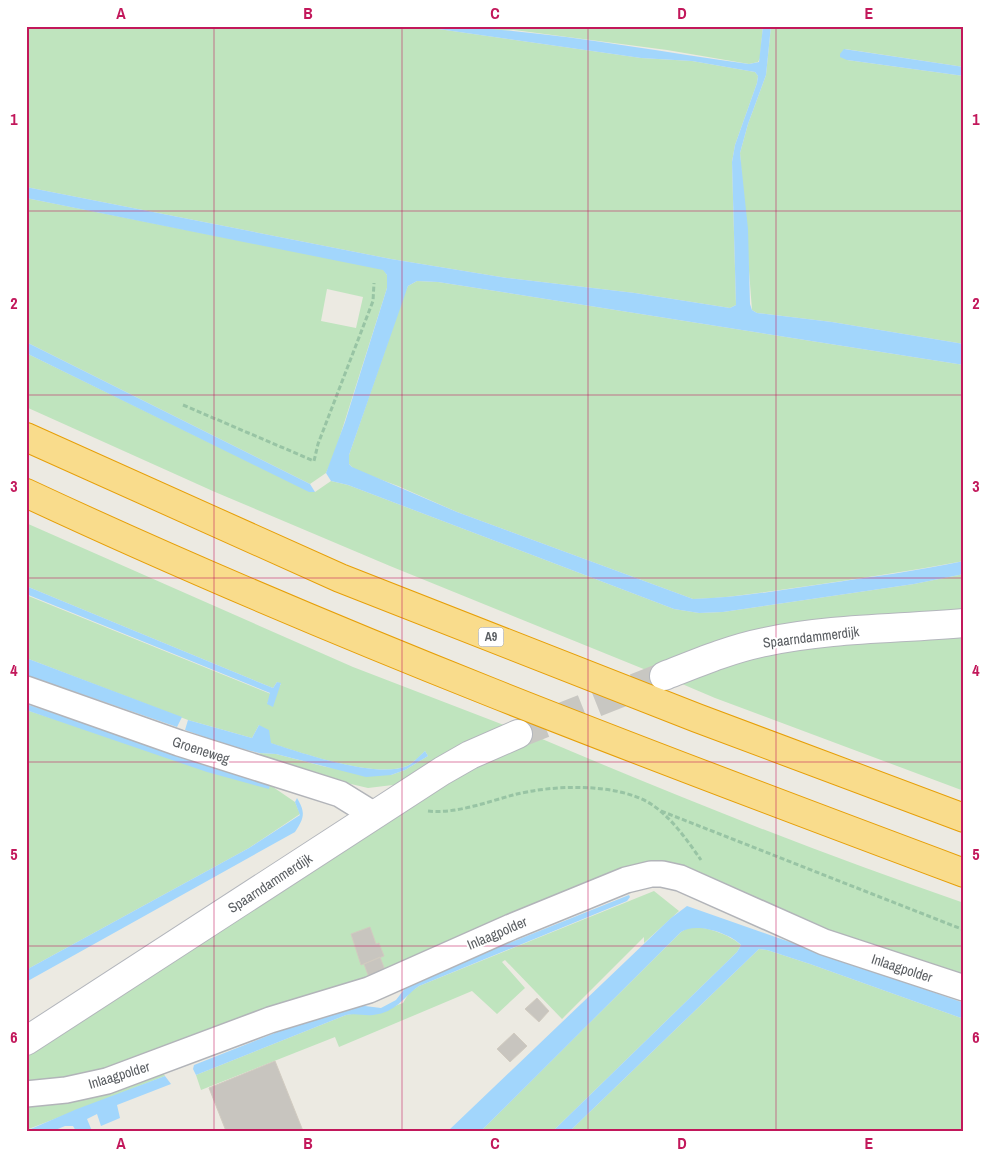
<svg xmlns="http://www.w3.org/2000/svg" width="990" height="1157" viewBox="0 0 990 1157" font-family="'Archivo Narrow',sans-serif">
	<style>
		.green { fill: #bfe4be; fill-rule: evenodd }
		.water { fill: #a2d6fc }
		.building { fill: #c8c5bf; stroke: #d1cbc0 }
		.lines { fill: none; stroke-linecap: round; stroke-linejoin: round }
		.secondary-tunnel { stroke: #c8c7c2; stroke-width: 28; stroke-dasharray: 28 14; stroke-linecap: butt }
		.street-casing { stroke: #b2b4b9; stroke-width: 28 }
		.secondary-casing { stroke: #b3b6bc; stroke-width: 30 }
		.highway-casing { stroke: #e69f08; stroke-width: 30 }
		.path { stroke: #98c4a4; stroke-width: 3; stroke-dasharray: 5 2.5; stroke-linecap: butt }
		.street { stroke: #fff; stroke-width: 25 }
		.secondary { stroke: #fff; stroke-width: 28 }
		.highway { stroke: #f9dc8c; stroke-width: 28 }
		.grid { fill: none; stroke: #c2185b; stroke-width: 1; stroke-opacity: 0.55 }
		.labels { text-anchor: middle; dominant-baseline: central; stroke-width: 4; stroke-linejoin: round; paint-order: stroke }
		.shield { fill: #fff; stroke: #8c8e91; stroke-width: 1 }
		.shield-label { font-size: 12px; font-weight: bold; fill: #5a5e62 }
		.street-label { font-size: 14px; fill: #5a5e62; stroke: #fff }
		.neatline { fill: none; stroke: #c2185b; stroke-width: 2 }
		.grid-label { font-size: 16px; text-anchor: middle; font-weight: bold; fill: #c2185b }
	</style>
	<rect width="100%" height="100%" fill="#eceae2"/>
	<path class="green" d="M26 26H417L641 58 692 61 755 72 758 76 757 83 735 145 732 162 736 305 730 308 635 293 507 278 391 259 26 187Z
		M467 26H763L760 58 758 62 749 64 667 50 514 30 484 31Z
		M771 26H964V67L845 49 847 60 964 76V344L832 322 757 313 752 310 740 153 748 124 766 75Z
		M26 198 383 269 387 275V288L334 455 326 473 310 484 26 342ZM327 289 363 297 356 328 321 321Z
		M417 281 438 282 964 365V561C912 571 860 578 808 586 770 591 732 598 693 599L457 512 398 486 355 470 349 464V455L404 295 408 286Z
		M26 353 309 491 315 492 331 481 348 485 674 609 699 613 723 612 914 584 964 574V614L690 654 651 672 390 566 215 492 26 407Z
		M26 523 353 667 509 727 401 784 368 788 274 766 259 753 276 754 326 767 391 775 405 770 428 756 425 751C420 756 413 763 407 766 376 779 302 753 270 743L259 725 252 738 188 720 26 658V595L271 694 267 704 281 684 277 682 273 688 26 586Z
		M964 632V791L715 698 675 681 762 653Z
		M26 710 269 788 270 785 295 802 300 814 249 848 26 970Z
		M535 736C676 796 818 853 964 903V983L904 963 674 870 433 955 138 1064 26 1089V1052L484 760Z
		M654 891 679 911 644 943V937L562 1019 505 960 502 962 525 988 497 1014 472 991 339 1047 335 1037 201 1090 196 1075 346 1015 357 1013 370 1015 403 1003 409 993 419 986Z
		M689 927C705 926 729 934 741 945L737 952 553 1131H481L681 932Z
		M759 949 767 950 810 964 964 1019V1131H570Z
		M158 1073H163L165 1076 26 1130V1100Z"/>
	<path class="water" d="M417 26C528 26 638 49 749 64L759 62 763 26H771L766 75 748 124 740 153 748 229 750 304 752 310 757 313 832 322 964 344V365L438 282 417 281 408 286 349 455V464L352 467 457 512 693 599C737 598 780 590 823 584 870 577 917 571 964 561V574L914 584 723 612 699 613 674 609 348 485 331 481 326 473 345 422 387 288V275L383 270 26 198V187L391 259 507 278 635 293 730 308 736 305 732 162 735 145 757 83 758 76 755 72 692 61 641 58Z
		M844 49 964 67V76L847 60 840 57V54Z
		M26 342 310 484 315 492H309L26 353Z
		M26 586 273 688 277 682 281 683 273 707 267 704 270 693 26 594Z
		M26 658 182 717 177 727 26 675Z
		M26 704 270 785 269 789 207 772 26 710Z
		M188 720 252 738 259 725 269 730 271 743C302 753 377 779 407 766 414 763 420 755 425 751L428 756 405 770 391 775 366 777 276 754 259 753 224 744 185 730Z
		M297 798C306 813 304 818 295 832L26 982V970L249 848 300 815 295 802Z
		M629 895 630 897 627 901 419 986C402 998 397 1012 373 1015 364 1016 356 1013 346 1015L196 1075 193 1069 194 1065 305 1021 357 1005 381 1008 396 1000 409 983Z
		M687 906 964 1003V1019L810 964 767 950 759 949 570 1131H553L737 952 741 945C729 933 696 922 681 932L481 1131H448L671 918Z
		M165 1076 171 1084 117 1105 120 1118 101 1126 97 1114 87 1119 92 1131H76L73 1126H65L53 1131H26L77 1109Z"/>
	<path class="building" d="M370 927 376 944 379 943 384 956 361 965 351 934Z
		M380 957 386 973 370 980 364 964Z
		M537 998 549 1011 539 1022 525 1009Z
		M514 1033 527 1046 510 1062 497 1049Z
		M275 1061 303 1131H226L209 1088Z"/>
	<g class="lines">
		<path class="secondary-tunnel" d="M518 734 664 676"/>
		<g class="street-casing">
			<path id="street" d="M26 689 179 743 340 794 374 815
				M26 1094 66 1090 107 1081 270 1020 369 990 511 927 626 880 651 874H662L680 878 824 942 964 988"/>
		</g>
		<g class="secondary-casing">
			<path id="secondary" d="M664 676C697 663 730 649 765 642 830 628 898 629 964 623
				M26 1041 442 771 470 755 518 734"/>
		</g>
		<g class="highway-casing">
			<path id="highway" d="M26 437 340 578 697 718 964 818
				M26 493C332 636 648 755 964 873"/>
		</g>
		<path class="path" d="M183 405 314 461 318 444 373 301 374 283
			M428 811C456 814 487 802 513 795 551 785 616 782 651 804 672 818 687 840 701 860
			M661 811 964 930"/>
		<use href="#street" class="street"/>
		<use href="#secondary" class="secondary"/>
		<use href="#highway" class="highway"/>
	</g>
	<path class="grid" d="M214 26V1131M402 26V1131M588 26V1131M776 26V1131M26 211H964M26 395H964M26 578H964M26 762H964M26 946H964"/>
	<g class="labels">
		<rect class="shield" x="478.5" y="627.5" width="25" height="19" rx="4"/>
		<g class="shield-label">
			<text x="491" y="637">A9</text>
		</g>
		<g class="street-label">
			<text transform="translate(811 637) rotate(-7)">Spaarndammerdijk</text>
			<text transform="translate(201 750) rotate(18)">Groeneweg</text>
			<text transform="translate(270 883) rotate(-33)">Spaarndammerdijk</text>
			<text transform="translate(497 933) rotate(-23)">Inlaagpolder</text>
			<text transform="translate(902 968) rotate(18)">Inlaagpolder</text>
			<text transform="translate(119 1075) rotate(-17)">Inlaagpolder</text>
		</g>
	</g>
	<rect width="990" height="1157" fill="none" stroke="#ffffff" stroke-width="55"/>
	<rect x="28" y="28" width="934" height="1102" class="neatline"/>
	<g class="grid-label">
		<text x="121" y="19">A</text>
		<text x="308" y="19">B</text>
		<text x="495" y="19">C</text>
		<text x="682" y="19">D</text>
		<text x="869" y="19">E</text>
		<text x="14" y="125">1</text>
		<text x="976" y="125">1</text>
		<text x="14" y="309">2</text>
		<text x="976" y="309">2</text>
		<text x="14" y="492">3</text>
		<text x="976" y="492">3</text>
		<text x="14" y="676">4</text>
		<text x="976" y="676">4</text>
		<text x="14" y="860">5</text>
		<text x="976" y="860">5</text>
		<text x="14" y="1043">6</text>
		<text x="976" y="1043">6</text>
		<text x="121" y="1149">A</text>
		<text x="308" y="1149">B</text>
		<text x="495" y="1149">C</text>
		<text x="682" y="1149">D</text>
		<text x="869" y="1149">E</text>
	</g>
</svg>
